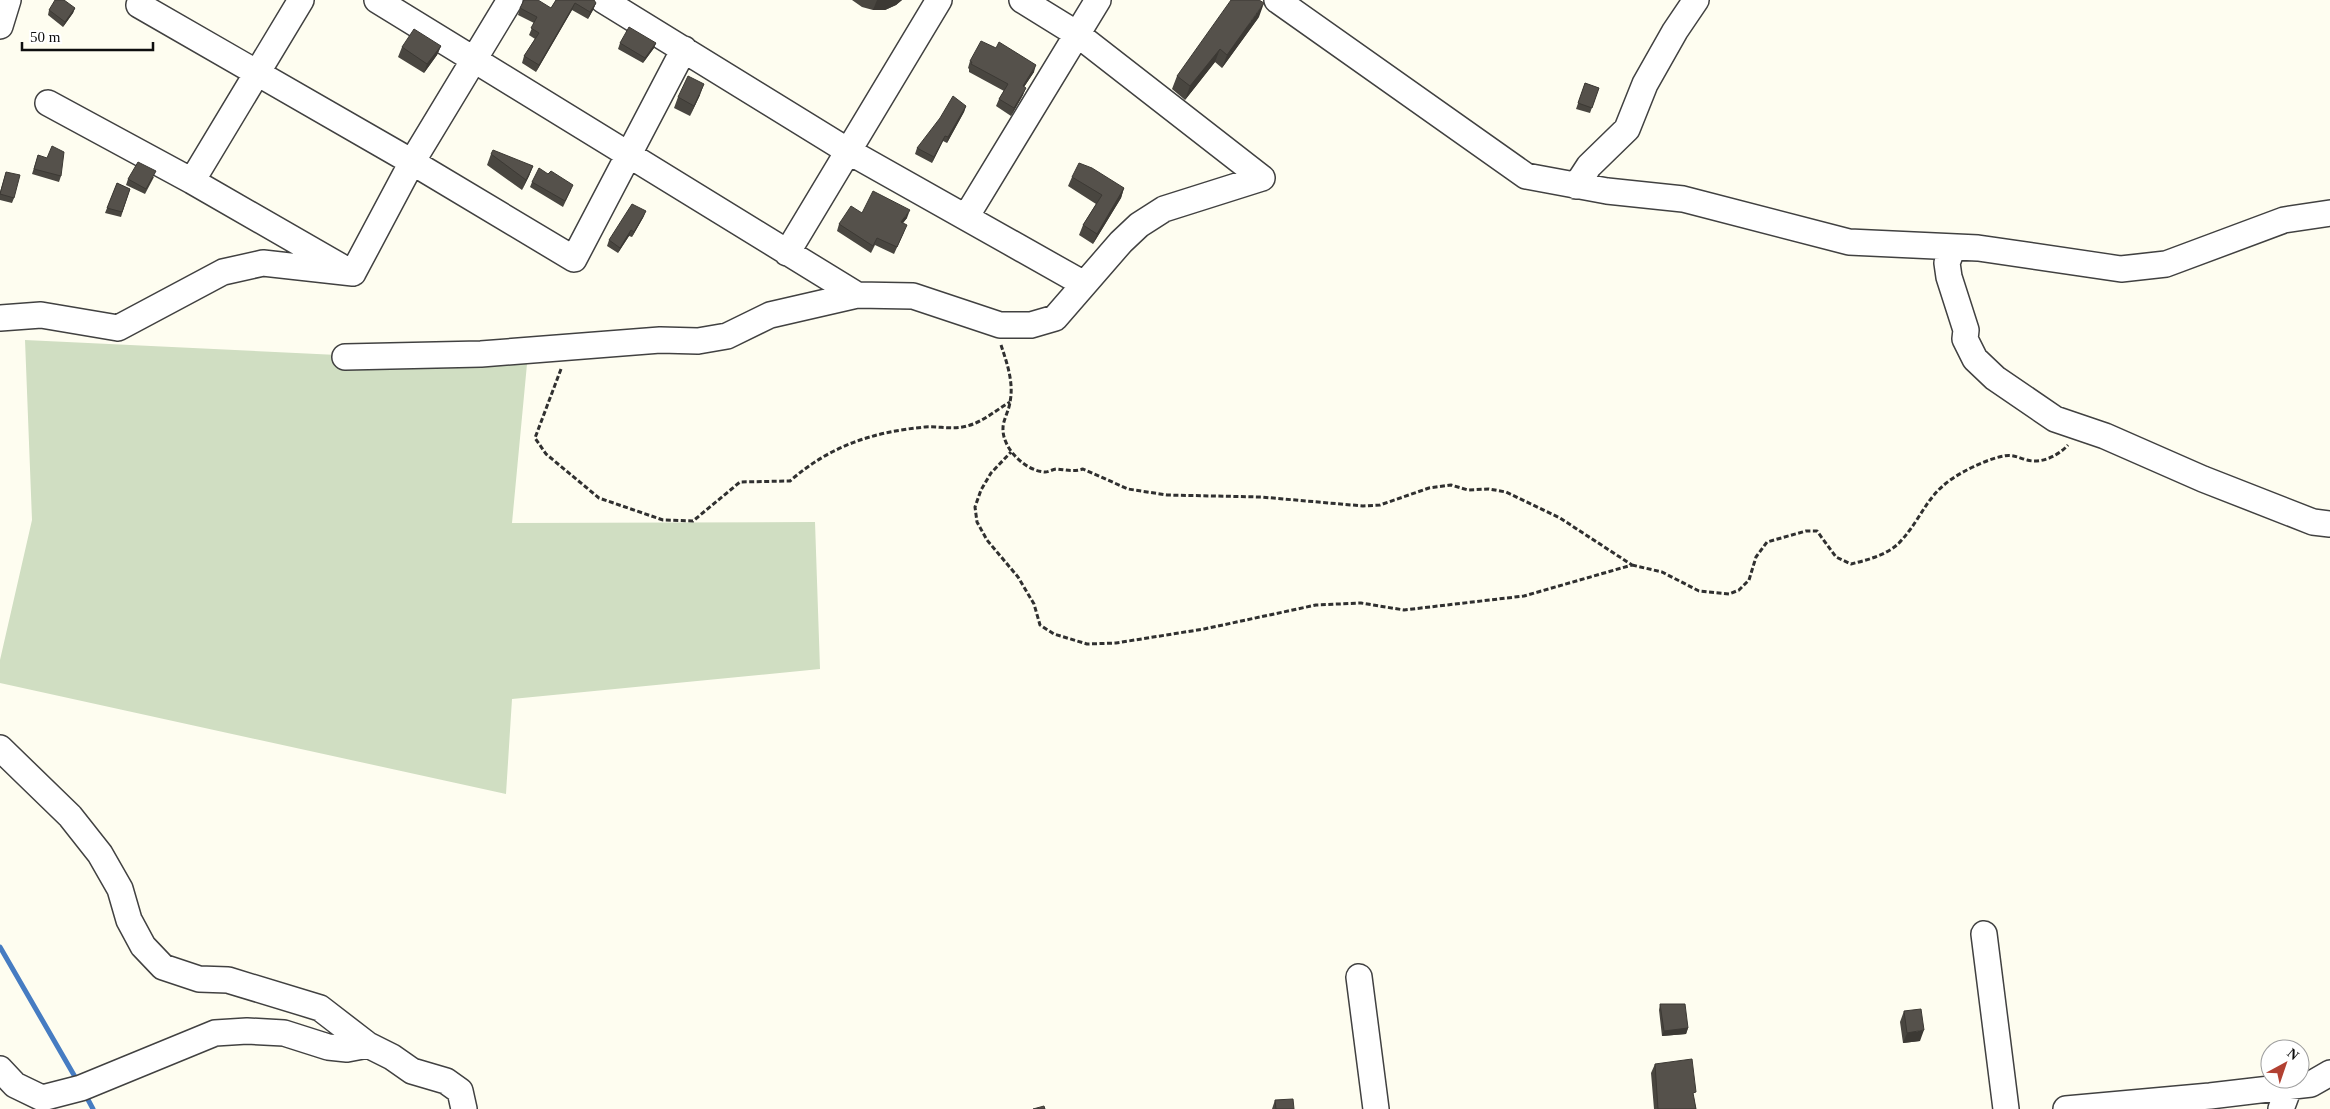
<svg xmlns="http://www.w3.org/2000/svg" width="2330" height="1109" viewBox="0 0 2330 1109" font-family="Georgia,serif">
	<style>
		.cemetery { fill: #d0dec2 }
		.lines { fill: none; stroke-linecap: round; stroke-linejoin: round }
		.stream { stroke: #467cc2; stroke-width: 5 }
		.minor-casing { stroke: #414141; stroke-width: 28 }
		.path { stroke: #303030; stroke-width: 3; stroke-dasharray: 5 2.5; stroke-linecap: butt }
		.minor { stroke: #fff; stroke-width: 25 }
		.wall { fill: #494640 }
		.shaded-wall { fill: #3c3934 }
		.building { fill: #55514b; stroke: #3c3934 }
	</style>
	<rect width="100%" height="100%" fill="#fefdf0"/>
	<path class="cemetery" d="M25 340 527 364 512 523 815 522 820 669 512 699 506 794 0 683V660L32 520Z"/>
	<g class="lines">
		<path class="stream" d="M0 947 78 1082
			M85 1094 93 1109"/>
		<g class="minor-casing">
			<path id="minor" d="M377 0 857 295
				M603 0 848 151 1084 284
				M1022 0 1077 34 1262 178
				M1277 0 1526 176 1607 191 1683 199 1849 242 1978 248 2121 269 2166 264 2284 220 2330 213
				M139 5 412 162 574 259 684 49
				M0 26 8 0
				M48 103 192 181 345 269
				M192 181 301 0
				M1576 186 1589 166 1627 129 1645 84 1675 31 1696 0
				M966 217 1098 0
				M1953 247 1947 263 1949 277 1966 330 1965 339 1975 359 1995 378 2055 419 2105 436 2203 479 2313 522 2330 524
				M787 253 939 0
				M353 273 412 162 510 0
				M0 318 41 315 118 328 223 272 263 263 353 273
				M345 357 481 354 660 340 698 341 727 336 770 315 857 295 913 296 1000 325H1031L1055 318 1121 242 1139 225 1164 209 1262 178
				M0 748 70 816 100 854 120 889 129 920 143 946 163 967 199 979 228 980 320 1008 368 1045
				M1984 934 2006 1109
				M1359 977 1376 1109
				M0 1069 15 1085 42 1098 81 1088 215 1033 247 1031 284 1033 328 1047 347 1049 368 1045 392 1057 412 1071 446 1081 460 1091 464 1109
				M2066 1109 2210 1096 2311 1084 2330 1073
				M2281 1109 2290 1085"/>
		</g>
		<path class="path" d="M1001 345C1007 363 1014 383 1010 402 1009 411 1003 420 1003 428 1002 448 1025 471 1045 472 1049 472 1053 469 1057 469 1067 470 1073 472 1083 469L1128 489 1167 495 1261 497 1363 506 1380 505 1429 488 1451 485 1468 490 1489 489 1506 492 1560 518 1632 565 1524 596 1404 610 1361 603 1316 605 1204 629 1116 643 1087 644 1054 634 1040 625 1034 604 1018 577 987 540 977 522 975 507 981 490 991 473 1011 452
			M561 369 535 438 546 454 599 498 663 520 693 521 740 482 790 481C830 446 872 432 925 427 939 426 953 430 967 426 983 422 996 410 1010 402
			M1632 565 1662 572 1699 591 1729 594 1739 590 1749 580 1756 557 1767 542 1806 531H1817L1836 557 1851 564C1867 560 1887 555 1899 543 1926 514 1925 492 1965 471 1976 465 1992 458 2004 456 2013 454 2019 458 2027 460 2041 464 2058 456 2068 445"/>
		<use href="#minor" class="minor"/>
	</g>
	<path class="wall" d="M556 0 596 3 593 10 588 19 572 10 536 72 522 63 524 56 535 39 529 35 534 23 518 15 520 8H551Z
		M852 0H902L896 5 885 10H873L862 7Z
		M75 8 73 13 63 27 48 15 49 10Z
		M1259 17 1222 68 1215 62 1185 100 1172 89 1177 76Z
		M620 43H656L654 48 643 63 618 49Z
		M441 46 437 55 424 73 398 57 402 47Z
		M970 61 1034 72 1024 87 1023 95 1011 116 996 106 999 99 1004 91 969 72V69L968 68Z
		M1585 83 1599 88 1590 113 1576 109Z
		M700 95 690 116 674 108 678 97Z
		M966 106 964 112 947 143 943 141 932 163 915 154 917 148Z
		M491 154 533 166 529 176 522 190 487 165Z
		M38 155 61 176 59 182 32 174Z
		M6 172 14 198 12 203 0 200V192Z
		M548 174 571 190 563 207 530 187 532 182Z
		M154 177 145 194 126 185 128 179Z
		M1072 177 1124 188 1121 198 1093 244 1079 235 1083 225 1096 204 1068 186Z
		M117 183 130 189 121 217 105 213Z
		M862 213 907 218 903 223 904 232 894 254 875 245 871 253 837 231 839 224Z
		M644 216 632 237 629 236 618 253 607 246 609 240Z
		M1660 1004 1688 1028 1686 1034 1662 1036 1659 1010Z
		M1904 1011 1920 1041 1903 1043 1900 1022Z
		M1655 1064 1694 1098 1696 1109H1654L1651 1073Z
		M1275 1100 1294 1109H1272Z"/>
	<path class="shaded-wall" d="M877 0H902L896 5 885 10H873Z
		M575 3 572 10 536 72 539 65Z
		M596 3 593 10 588 19 590 12Z
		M1264 3 1259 17 1222 68 1227 55Z
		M75 8 73 13 63 27 65 22Z
		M656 43 654 48 643 63 645 58Z
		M441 46 437 55 424 73 427 64Z
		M1220 49 1215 62 1185 100 1190 86Z
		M1036 65 1034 72 1020 93 1023 86Z
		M704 84 700 95 690 116 694 106Z
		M1026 88 1023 95 1011 116 1014 108Z
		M966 106 964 112 947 143 948 137Z
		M945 136 943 141 932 163 934 157Z
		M533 166 529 176 522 190 526 180Z
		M1124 188 1121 198 1093 244 1097 234Z
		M910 210 907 218 898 229 901 222Z
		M646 211 644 216 632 237 634 232Z
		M631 230 629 236 618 253 620 248Z
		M1688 1028 1686 1034 1662 1036 1664 1031Z
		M1924 1030 1920 1041 1903 1043 1907 1033Z"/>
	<path class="building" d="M55 0H64L75 8 65 22 49 10Z
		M524 0H538L551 8 556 0H594L596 3 590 12 575 3 539 65 524 56 539 33 531 28 537 17 520 8Z
		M1231 0H1259L1264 3 1227 55 1220 49 1190 86 1177 76Z
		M629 27 656 43 645 58 620 43Z
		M414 29 441 46 427 64 402 47Z
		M981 41 996 48 999 42 1036 65 1023 86 1026 88 1014 108 999 99 1008 84 971 64 972 62 970 61Z
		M688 76 704 84 694 106 678 97Z
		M1585 83 1599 88 1592 108 1578 103Z
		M953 96 966 106 948 137 945 136 934 157 917 148 940 118Z
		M52 146 64 152 61 176 34 169 38 155 47 158Z
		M493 150 533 166 526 180 491 154Z
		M138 162 156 171 146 189 128 179Z
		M1079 163 1092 168 1124 188 1097 234 1083 225 1102 195 1072 177Z
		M539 168 548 174 551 171 573 185 565 201 532 182Z
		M6 172 20 175 14 198 0 194Z
		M117 183 130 189 122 212 107 208Z
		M873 191 910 210 901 222 907 225 897 247 877 238 873 246 839 224 851 206 862 213Z
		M632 204 646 211 634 232 631 230 620 248 609 240Z
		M1660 1004H1685L1688 1028 1664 1031Z
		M1921 1009 1924 1030 1907 1033 1904 1011Z
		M1692 1059 1696 1092 1693 1093 1696 1109H1658L1655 1064Z
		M1293 1099 1294 1109H1276L1275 1100Z
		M1044 1106 1045 1109H1033Z"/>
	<g transform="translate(2285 1064) rotate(40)"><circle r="24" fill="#ffffff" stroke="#9f9f9f"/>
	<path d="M0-4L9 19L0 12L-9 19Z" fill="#b24132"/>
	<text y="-8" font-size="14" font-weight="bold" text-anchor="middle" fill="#0e0e0e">N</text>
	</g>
	<path d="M22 42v8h131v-8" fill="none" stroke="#0e0e0e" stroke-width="2.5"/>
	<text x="30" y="42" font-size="15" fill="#0e0e0e" stroke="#ffffff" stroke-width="4" paint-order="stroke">50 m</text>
</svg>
